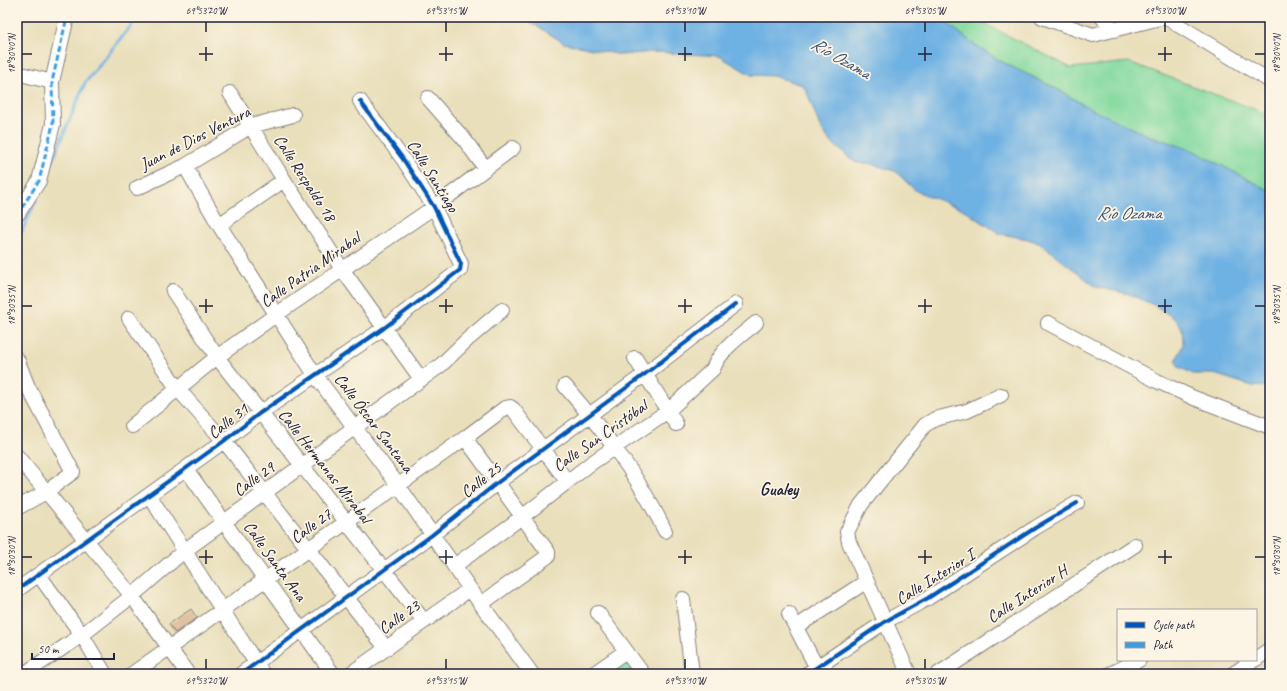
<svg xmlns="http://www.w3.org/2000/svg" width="1287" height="691" viewBox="0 0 1287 691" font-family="Caveat,sans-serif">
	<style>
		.green { fill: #81d99d; stroke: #527e6c }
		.water { fill: #6eb1e3; stroke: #486a8f }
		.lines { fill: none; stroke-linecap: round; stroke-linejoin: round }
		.stream { stroke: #6eb1e3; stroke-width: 3.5 }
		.building { fill: #dcb995 }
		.minor-casing { stroke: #86807b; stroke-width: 16 }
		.minor { stroke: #fff; stroke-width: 14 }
		.quiet { stroke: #3c9ce2; stroke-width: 3; stroke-dasharray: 6 3; stroke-linecap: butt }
		.cycleway-casing { stroke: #fcf5e5; stroke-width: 6 }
		.cycleway { stroke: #0057b8; stroke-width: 4 }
		.ticks { fill: none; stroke: #22223b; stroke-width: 1.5 }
		.labels { text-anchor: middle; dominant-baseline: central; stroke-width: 3.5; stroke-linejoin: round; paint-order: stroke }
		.street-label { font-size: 17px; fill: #22223b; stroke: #fcf5e5 }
		.water-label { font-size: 18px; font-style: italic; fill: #3d5476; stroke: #fcf5e5 }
		.neighbourhood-label { font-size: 18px; font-weight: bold; fill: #22223b; stroke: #fcf5e5 }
		.neatline { fill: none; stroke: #22223b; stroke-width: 1.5 }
		.ticks-label { font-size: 10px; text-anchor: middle; fill: #22223b }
	</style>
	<rect width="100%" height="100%" fill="#fcf5e5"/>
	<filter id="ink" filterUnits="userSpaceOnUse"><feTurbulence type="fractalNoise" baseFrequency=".025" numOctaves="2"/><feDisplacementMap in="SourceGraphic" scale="8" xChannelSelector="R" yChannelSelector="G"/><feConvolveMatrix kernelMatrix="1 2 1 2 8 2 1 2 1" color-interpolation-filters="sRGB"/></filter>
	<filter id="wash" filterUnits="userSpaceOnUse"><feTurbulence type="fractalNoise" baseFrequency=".012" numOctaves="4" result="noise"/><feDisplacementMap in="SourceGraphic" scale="16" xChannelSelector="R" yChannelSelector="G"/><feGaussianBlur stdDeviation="0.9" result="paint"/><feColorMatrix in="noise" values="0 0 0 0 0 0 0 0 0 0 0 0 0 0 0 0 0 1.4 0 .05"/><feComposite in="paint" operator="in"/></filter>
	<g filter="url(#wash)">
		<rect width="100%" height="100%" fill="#e9dfbb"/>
		<path class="green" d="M939 17H972L1071 68 1129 62 1270 115V191L1194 151 1147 135 1089 108 1055 88 1002 62 975 45Z
			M625 656 639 674H599Z"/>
		<path class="water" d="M507 17H939L975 45 1002 62 1055 88 1089 108 1147 135 1194 151 1270 191V387L1252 386 1214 374H1193L1179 367 1176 361 1183 344 1182 328 1175 319 1156 306 1129 294 1096 287 1041 244 1028 239 1000 234 964 210 916 191 895 171 868 163H856L831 142 821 129 806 90 802 85 773 76 751 75 719 56 654 52 621 55 564 43 542 29 521 18Z"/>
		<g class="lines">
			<path class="stream" d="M48 171 85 83 138 17
				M17 234 22 231 38 195"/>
		</g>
		<g id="blocks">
			<path class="building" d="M191 609 197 618 175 633 169 624Z"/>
		</g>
	</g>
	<g filter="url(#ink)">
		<use href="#blocks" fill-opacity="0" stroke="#86807b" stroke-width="1"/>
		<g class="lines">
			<g class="minor-casing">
				<path id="minor" d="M1042 17 1093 35 1164 17
					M1102 17 1114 30
					M1165 17 1270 81
					M17 73 52 82
					M230 93 284 180 342 269 421 379
					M428 98 464 139 485 168
					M185 166 219 225 315 375 398 485 470 589 532 674
					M137 188 185 166 251 126 293 115
					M17 215 39 181 53 124 52 82 67 17
					M219 225 284 180
					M173 291 217 357 424 621
					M129 318 177 388 224 441 386 648
					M1048 323 1157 381 1194 398 1270 427
					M635 358 676 424
					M17 359 28 387 73 472 46 492 17 508
					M565 386C604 431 639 477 665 531
					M132 426 217 357 277 314 434 207 513 148
					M465 438 548 552V556L481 604
					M17 456 132 596 188 674
					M186 469 333 674
					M149 495 263 674
					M454 566 522 517 590 464 668 411 713 369C720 350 740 336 756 323
					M39 575 82 635 105 674
					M17 590 224 441 260 413 384 328 460 270 461 264 434 207 403 159 360 101
					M683 599 692 674
					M598 613 643 674
					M789 614 820 674
					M796 627 867 581
					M1256 659 1270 649
					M24 674 82 635 132 596 184 551 441 365 467 340 502 310
					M132 674 465 438 505 408 510 407 513 409 567 481
					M241 674 432 535 497 483 645 374 736 304
					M350 674 470 589
					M593 674 626 651
					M807 674 886 621 928 598 1035 528 1077 503
					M909 674 849 542 847 532 861 505 925 425 935 419 967 411 1001 395
					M938 674 1135 545
					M1110 674 1139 660
					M1233 674 1254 660"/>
			</g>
			<use href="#minor" class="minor"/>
			<path class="quiet" d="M17 215 39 181 53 124 52 82 67 17"/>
			<g class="cycleway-casing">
				<path id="cycleway" d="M17 590 224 441 260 413 384 328 460 270 461 264 434 207 403 159 360 101
					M241 674 432 535 497 483 645 374 736 304
					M807 674 886 621 928 598 1035 528 1077 503"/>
			</g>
			<use href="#cycleway" class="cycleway"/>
		</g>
	</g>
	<path class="ticks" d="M206 22V32M446 22V32M685 22V32M925 22V32M1165 22V32M206 47V61M446 47V61M685 47V61M925 47V61M1165 47V61M22 54H32M199 54H213M439 54H453M678 54H692M918 54H932M1158 54H1172M1255 54H1265M206 299V313M446 299V313M685 299V313M925 299V313M1165 299V313M22 306H32M199 306H213M439 306H453M678 306H692M918 306H932M1158 306H1172M1255 306H1265M206 550V564M446 550V564M685 550V564M925 550V564M1165 550V564M22 557H32M199 557H213M439 557H453M678 557H692M918 557H932M1158 557H1172M1255 557H1265M206 659V669M446 659V669M685 659V669M925 659V669"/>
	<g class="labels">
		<g class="street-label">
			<text transform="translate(195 138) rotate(-27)">Juan de Dios Ventura</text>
			<text transform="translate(433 176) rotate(58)">Calle Santiago</text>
			<text transform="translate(305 178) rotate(57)">Calle Respaldo 18</text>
			<text transform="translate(310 270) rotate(-35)">Calle Patria Mirabal</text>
			<text transform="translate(228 421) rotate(-38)">Calle 31</text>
			<text transform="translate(374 423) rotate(53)">Calle Óscar Santana</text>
			<text transform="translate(600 436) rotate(-35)">Calle San Cristóbal</text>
			<text transform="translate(325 466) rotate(52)">Calle Hermanas Mirabal</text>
			<text transform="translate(254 479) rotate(-36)">Calle 29</text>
			<text transform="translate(481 480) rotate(-38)">Calle 25</text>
			<text transform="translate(311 526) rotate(-36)">Calle 27</text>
			<text transform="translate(275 561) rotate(54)">Calle Santa Ana</text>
			<text transform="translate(935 577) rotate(-32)">Calle Interior I</text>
			<text transform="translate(1027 594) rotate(-33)">Calle Interior H</text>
			<text transform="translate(399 617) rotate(-35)">Calle 23</text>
		</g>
		<g class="water-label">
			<text transform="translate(841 58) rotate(30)">Río Ozama</text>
			<text x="1129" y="213">Río Ozama</text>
		</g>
		<g class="neighbourhood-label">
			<text x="779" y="489">Gualey</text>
		</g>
	</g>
	<rect width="1287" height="691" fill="none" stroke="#fcf5e5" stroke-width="44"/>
	<rect x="1117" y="609" width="140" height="52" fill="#fcf5e5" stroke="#a5a1a1"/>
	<rect x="1125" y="622" width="20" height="6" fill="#0057b8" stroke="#a5a1a1"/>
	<text x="1153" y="629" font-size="12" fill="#22223b">Cycle path</text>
	<rect x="1125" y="642" width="20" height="6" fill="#3c9ce2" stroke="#a5a1a1"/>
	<text x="1153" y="649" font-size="12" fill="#22223b">Path</text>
	<path d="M32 653v6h82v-6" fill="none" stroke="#22223b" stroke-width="2"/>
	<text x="38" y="653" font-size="12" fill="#22223b" stroke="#fcf5e5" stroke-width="3" paint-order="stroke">50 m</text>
	<rect x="22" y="22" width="1243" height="647" class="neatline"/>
	<g class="ticks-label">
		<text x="206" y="14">69°53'20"W</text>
		<text x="446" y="14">69°53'15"W</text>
		<text x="685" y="14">69°53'10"W</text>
		<text x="925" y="14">69°53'05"W</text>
		<text x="1165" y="14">69°53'00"W</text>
		<text transform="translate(11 54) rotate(-90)" y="4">18°30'40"N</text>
		<text transform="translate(1276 54) rotate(-90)" y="4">18°30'40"N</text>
		<text transform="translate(11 306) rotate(-90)" y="4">18°30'35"N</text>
		<text transform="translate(1276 306) rotate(-90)" y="4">18°30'35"N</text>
		<text transform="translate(11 557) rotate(-90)" y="4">18°30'30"N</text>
		<text transform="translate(1276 557) rotate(-90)" y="4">18°30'30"N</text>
		<text x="206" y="684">69°53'20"W</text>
		<text x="446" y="684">69°53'15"W</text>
		<text x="685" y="684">69°53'10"W</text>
		<text x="925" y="684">69°53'05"W</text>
	</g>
</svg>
